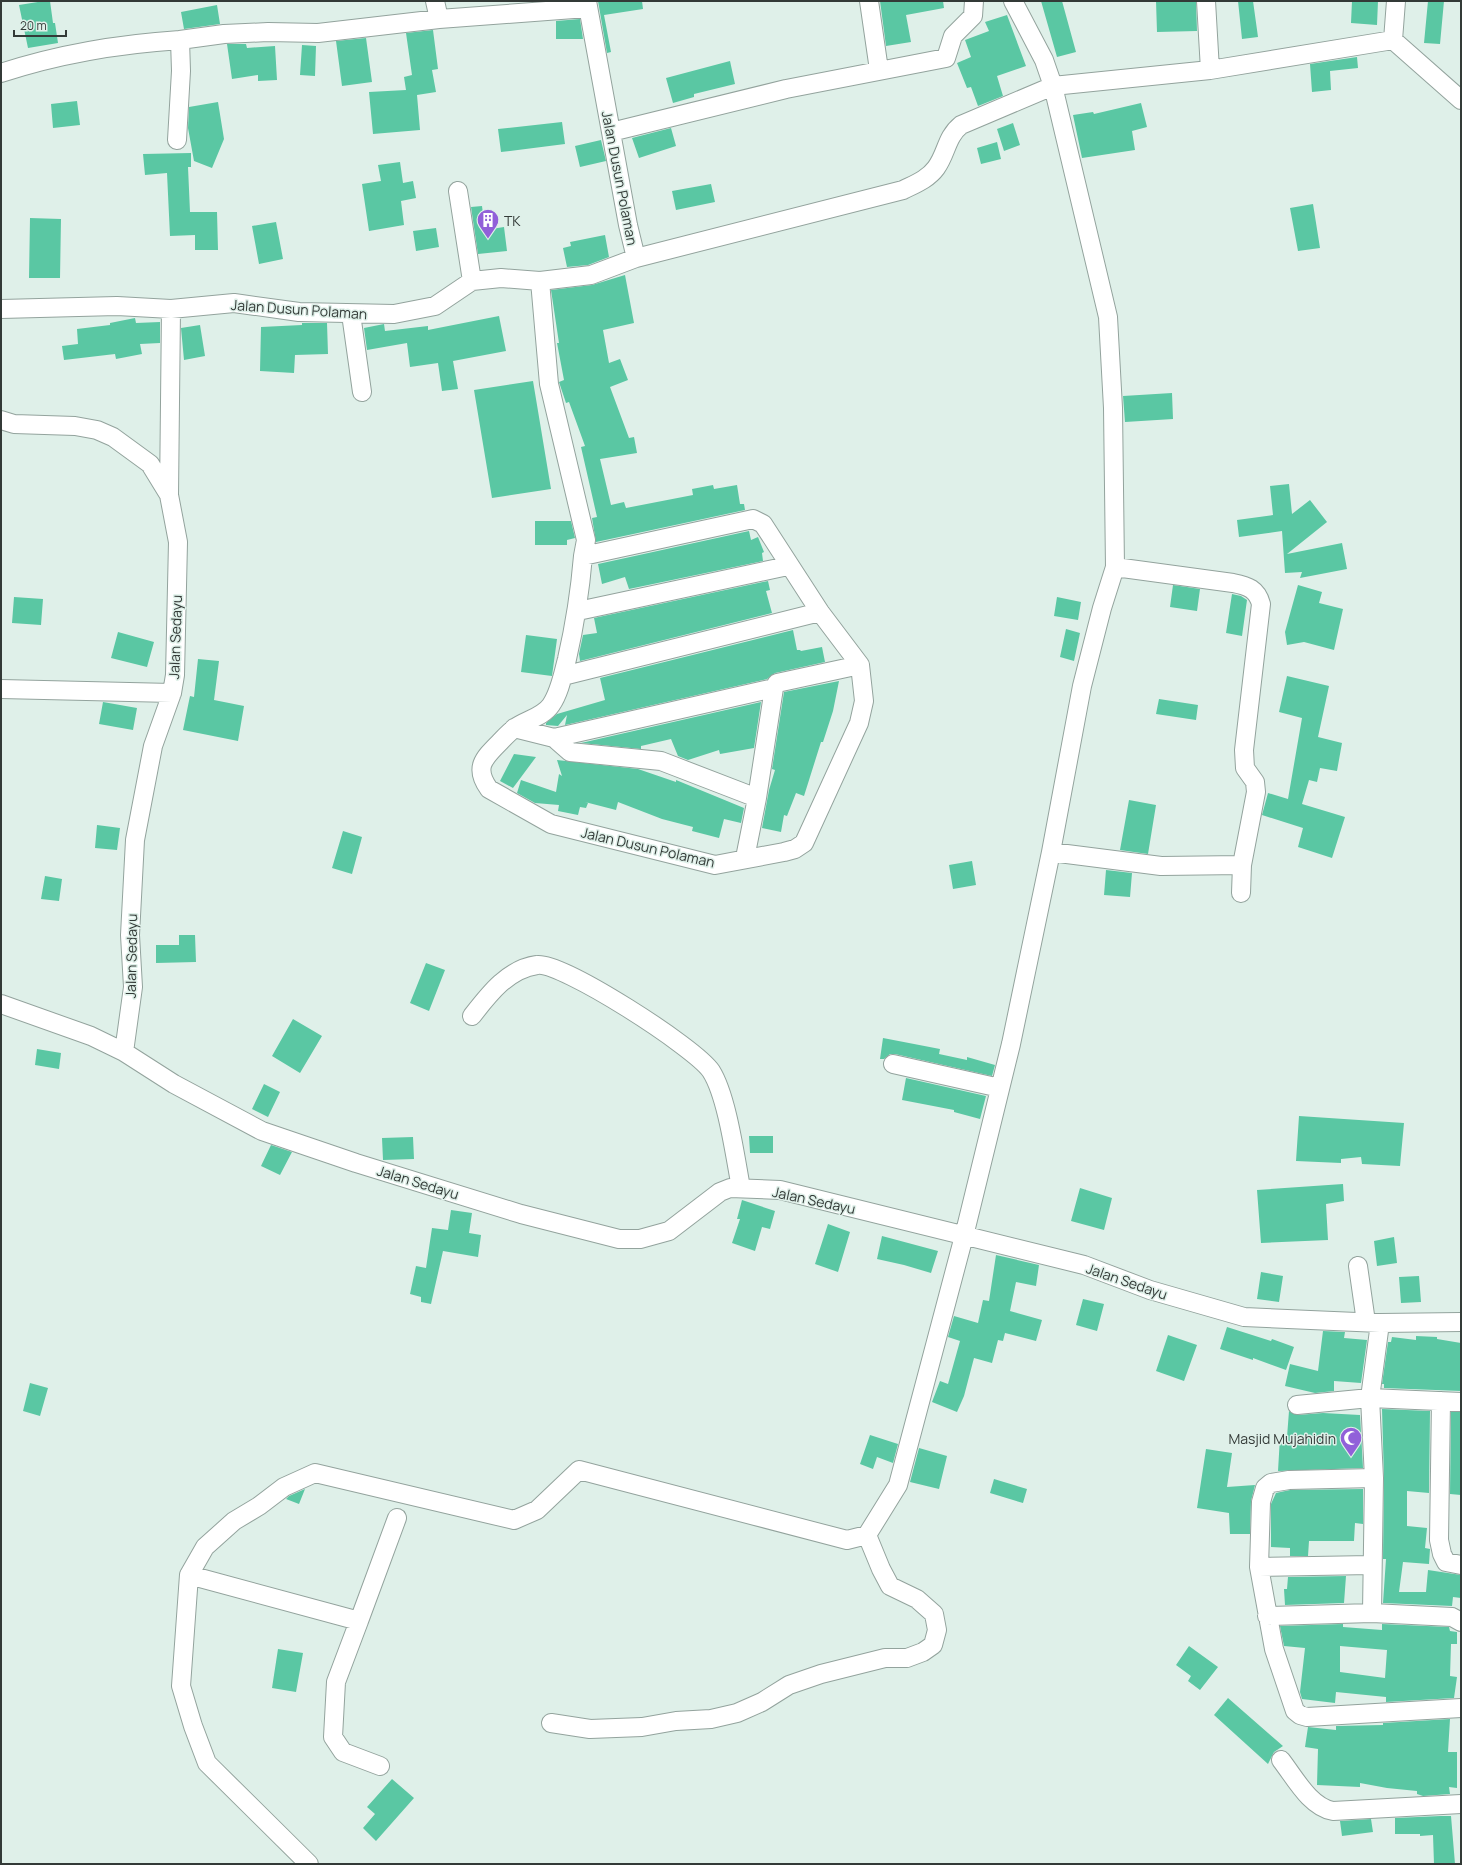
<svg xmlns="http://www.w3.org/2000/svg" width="1462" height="1865" viewBox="0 0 1462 1865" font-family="Manrope,sans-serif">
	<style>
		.building { fill: #5ac7a3; fill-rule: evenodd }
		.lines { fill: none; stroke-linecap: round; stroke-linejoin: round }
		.minor-casing { stroke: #93a39d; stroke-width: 20 }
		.minor { stroke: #fff; stroke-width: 18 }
		.labels { text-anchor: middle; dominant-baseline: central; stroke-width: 3; stroke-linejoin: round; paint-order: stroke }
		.street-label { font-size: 14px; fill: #333a37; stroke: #dff0e9 }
		.poi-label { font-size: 14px; fill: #333a37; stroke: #dff0e9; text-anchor: start }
	</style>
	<rect width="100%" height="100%" fill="#dff0e9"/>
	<path class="building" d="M44 1H50L53 23H55L58 43 28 48 19 5Z
		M598 1H642L643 9 604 15 611 52 607 53Z
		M880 1H943L944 8 906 15 911 42 886 46Z
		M1041 1H1062L1076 52 1057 57Z
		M1156 1H1196L1197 31 1157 32Z
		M1238 1H1253L1258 37 1242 39Z
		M1352 1H1378L1377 25 1351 23Z
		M1428 1H1444L1440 44 1424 43Z
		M217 5 220 24 184 29 181 12Z
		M1007 15 1026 66 997 76 1003 96 978 106 971 87 967 88 957 63 971 57 965 40 989 31 985 22Z
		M580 19 583 39H556V21Z
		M433 30 438 69 432 70 436 92 417 95 420 130 373 134 369 92 406 90 404 77 412 75 406 33Z
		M366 38 372 82 342 86 336 41Z
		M227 44H246L247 48 275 46 277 80 258 81V75L232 79Z
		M302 45 316 46 315 76 300 75Z
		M1357 57 1358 68 1330 71 1331 90 1312 92 1310 64Z
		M730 61 735 84 694 94V97L673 103 666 78Z
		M77 101 80 125 53 128 51 104Z
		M218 102 224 139 212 168 194 161 188 128 189 107Z
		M1141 103 1147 127 1132 131 1135 150 1082 158 1073 115 1093 112 1094 114Z
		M562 122 565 144 501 152 498 129Z
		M1013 123 1020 145 1004 151 997 129Z
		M671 128 676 146 639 158 632 138Z
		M601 140 606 161 580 167 575 146Z
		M997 142 1001 159 981 164 977 148Z
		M191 153V167H188L190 212H217L218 250H195V235L170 236 167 173 145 175 143 154Z
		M400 162 403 183 413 181 416 198 401 201 404 225 369 231 362 184 381 181 378 165Z
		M711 184 715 202 676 210 672 191Z
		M1313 204 1320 248 1298 251 1290 208Z
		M482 206 485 230 504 227 507 251 478 254 471 207Z
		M30 218 61 219 60 278H29Z
		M276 222 283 259 259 264 252 226Z
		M436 228 439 247 416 251 413 231Z
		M605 235 609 257 588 265 567 267 563 248 571 246 570 242Z
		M625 275 634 323 603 330 609 363 620 359 628 380 610 387 629 438 634 437 637 453 600 459 611 505 624 502 626 508 693 495 692 489 713 485 714 489 737 485 740 504H744L745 510 596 542 592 518 597 517 581 447 585 446 569 402 566 403 559 382 564 380 557 343H559L551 290 592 285Z
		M499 316 506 351 453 361 458 389 442 391 438 363 410 367 407 343 367 350 364 328 384 324 385 331 428 326V330Z
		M135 318 136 323 160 322V343L140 344 142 354 116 359 115 354 64 360 62 346 78 344 77 329 110 325V323Z
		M302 323H327L328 354 295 355 294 373 260 371 261 327 302 325Z
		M200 325 205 356 184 360 181 328Z
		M533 381 551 489 492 498 474 390Z
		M1172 393 1173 419 1125 422 1123 396Z
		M1289 484 1292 514 1310 500 1327 522 1287 554 1342 543 1347 569 1300 578 1302 572 1285 573 1282 531 1239 537 1237 520 1273 515 1270 486Z
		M535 521H571L575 538 567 540V545H535Z
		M749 531 751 540 758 537 764 552 762 553 763 561 629 589 625 577 602 584 598 564Z
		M768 581 770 590 766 591 772 613 580 661 579 654 583 635 597 633 594 618Z
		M1173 585 1200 589 1197 611 1170 607Z
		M1298 585 1322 592 1319 603 1343 609 1334 650 1304 642 1287 645 1285 632Z
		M1232 594 1241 596 1247 600 1242 636 1226 633Z
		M14 597 43 599 41 625 12 623Z
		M1057 597 1081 602 1078 620 1054 616Z
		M1066 629 1080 633 1074 661 1060 657Z
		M793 630 797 650H800L801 651 822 647 825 662 775 673 767 679 565 725 567 715 558 726 546 725V723L557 714 605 700 600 678Z
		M118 632 154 642 147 667 111 658Z
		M526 635 557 639 552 676 521 672Z
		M198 659 219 661 214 700 244 706 238 741 183 730 190 696 194 697Z
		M1287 676 1329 686 1318 737 1342 743 1337 771 1320 768 1317 782 1309 780 1302 804 1345 817 1332 858 1298 847 1303 828 1262 815 1268 793 1288 799 1302 718 1279 712Z
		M839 681 833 711 823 742H821L804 796 796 793 787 816 784 815 781 832 762 828 769 790 775 770 772 769 784 692Z
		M1159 699 1198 705 1196 720 1156 714Z
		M103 702 137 708 133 730 99 724Z
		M761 702 754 748 720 754 719 750 688 760 678 756 671 739 641 746V749L581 743Z
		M514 754 536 757 513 788 500 781Z
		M557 760 638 769 676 782V780L744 808 741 823 724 819 719 838 692 831 693 827 662 819 618 802 616 810 585 802 588 803 586 808 580 807 578 815 558 811 559 805 535 803 517 793 521 780 556 792 559 774 562 776Z
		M1129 800 1156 805 1148 854 1120 850Z
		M97 825 120 828 117 850 95 848Z
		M343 831 362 837 352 874 332 868Z
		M972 861 976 885 953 889 949 865Z
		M1106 870 1132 873 1130 897 1104 895Z
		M45 876 62 879 59 901 41 899Z
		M179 935H195L196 962 156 963V945H179Z
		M426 963 445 970 429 1011 410 1003Z
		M293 1019 322 1036 300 1073 272 1056Z
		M883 1038 940 1049 939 1054 967 1060V1057L995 1065 992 1076 895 1054H890L884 1059H880Z
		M37 1049 61 1053 59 1069 35 1065Z
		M906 1078 986 1096 980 1119 954 1112V1110L902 1100Z
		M264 1084 280 1092 268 1117 252 1109Z
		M1299 1116 1404 1123 1400 1166 1362 1164 1361 1157 1341 1159V1163L1296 1161Z
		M749 1136H773V1153H750Z
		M413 1137 414 1159 383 1160 382 1138Z
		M271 1145 292 1152 280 1175 261 1166Z
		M1343 1184 1344 1201 1326 1204 1328 1240 1261 1243 1257 1190Z
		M1080 1188 1112 1198 1104 1230 1071 1221Z
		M742 1200 775 1211 770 1229 762 1227 755 1251 732 1243 740 1219H737Z
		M451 1210 472 1213 469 1233 481 1235 478 1257 443 1251 431 1304 421 1302V1297L410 1294 416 1266 426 1268 432 1228 448 1230Z
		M828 1224 850 1232 838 1272 815 1264Z
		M882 1236 938 1251 931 1273 904 1265 877 1259Z
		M1394 1237 1397 1263 1377 1266 1374 1241Z
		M996 1255 1039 1265 1036 1286 1016 1282 1010 1311 1042 1320 1036 1341 1005 1333 1003 1341 998 1340 992 1363 974 1358 964 1396 957 1412 932 1402 940 1381 948 1384 960 1341 948 1337 954 1316 978 1323 983 1300 989 1301Z
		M1261 1272 1283 1276 1279 1302 1257 1299Z
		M1419 1276 1421 1302 1401 1303 1399 1277Z
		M1083 1299 1104 1304 1097 1331 1076 1325Z
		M1227 1327 1271 1341 1272 1339 1294 1347 1286 1370 1253 1358V1360L1220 1349Z
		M1323 1331 1345 1332 1344 1338 1367 1340 1361 1383 1334 1381V1391L1315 1393 1285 1386 1290 1364 1318 1371Z
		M1168 1335 1197 1345 1184 1381 1156 1371Z
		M1416 1336 1437 1337V1339L1461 1343V1391L1384 1388V1384H1382L1388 1342H1391L1392 1337 1416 1340Z
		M30 1383 48 1388 40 1416 23 1411Z
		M1382 1409 1430 1411 1429 1493 1407 1491V1526L1427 1528 1425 1548 1430 1549 1429 1564 1403 1562 1399 1592H1426L1428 1570 1461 1575V1598L1453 1597 1452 1606 1383 1603 1386 1559H1383L1384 1478Z
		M1289 1411 1298 1415 1323 1413 1360 1415 1363 1468 1278 1471 1280 1437H1287Z
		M1451 1412H1461V1495L1450 1494Z
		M870 1435 898 1444 893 1463 877 1457 873 1469 860 1464Z
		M919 1448 947 1456 939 1489 910 1482Z
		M1206 1449 1232 1453 1227 1487 1255 1485 1251 1501 1250 1534H1230L1229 1513 1197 1508Z
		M994 1479 1027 1489 1023 1503 990 1493Z
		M305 1489 299 1504 286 1499 289 1496Z
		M1363 1489V1524L1355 1523 1354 1541H1309L1308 1556H1290V1548L1271 1547V1504L1276 1493 1290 1490Z
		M1346 1576 1344 1603 1285 1605 1284 1589H1287L1288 1577Z
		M1343 1624V1627L1382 1630V1624L1449 1627 1450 1631 1457 1632V1644H1451L1450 1676 1457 1677 1454 1698 1386 1702V1697L1336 1692 1335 1703 1302 1699 1300 1692 1305 1648 1284 1646 1280 1626ZM1340 1646 1387 1650 1385 1678 1340 1672Z
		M1189 1646 1218 1667 1200 1690 1188 1681 1191 1676 1176 1665Z
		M278 1649 303 1653 296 1692 272 1688Z
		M1228 1698 1283 1746 1274 1752 1268 1764 1214 1715Z
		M1450 1719 1448 1752H1457V1788L1449 1787 1450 1794 1423 1796 1417 1794V1791L1387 1788 1360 1783V1787L1317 1785 1318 1749 1305 1747 1308 1727 1336 1730V1726L1383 1725V1723Z
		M392 1779 414 1798 376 1841 363 1828 375 1814 367 1807Z
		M1441 1816H1451L1455 1864H1434L1433 1835 1420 1836V1834H1395V1818Z
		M1371 1819 1373 1832 1342 1836 1340 1821Z"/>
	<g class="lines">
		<g class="minor-casing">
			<path id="minor" d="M435 1 439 19
				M869 1 879 70
				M1206 1 1210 70
				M1393 40 1461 100
				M1393 40 1396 1
				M1 73C59 54 119 44 180 40
				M611 132 786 89 946 58 953 36 973 16 974 1
				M177 140 181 71 180 40 224 34 268 32 318 33 439 19 587 8
				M458 191 472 281
				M636 258 903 190C915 184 928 179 936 168 947 153 946 137 961 125L1053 86 1044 60 1013 1
				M540 281 591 275 636 258 628 225 587 1
				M1 309 117 306 171 309 234 303 299 312 394 314 435 306 472 281 501 278 540 281 549 384 586 540 583 556 744 521 753 519 763 524 820 612 860 665 864 701 859 723 804 843 795 849 784 852 715 865 551 824 489 789C474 768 483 759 499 743 504 738 509 732 515 728 526 720 543 717 551 705 560 692 563 674 567 659 575 624 580 592 583 556
				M351 314 362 392
				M1 420 14 424 75 426 97 430 113 437 150 464 169 495 178 542 175 675 172 693 153 746 135 840 130 935 133 987 124 1052 174 1084 262 1131 356 1163 521 1214 619 1239H640L669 1231 720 1192 730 1188 780 1190 1084 1265 1150 1290 1244 1317 1380 1323 1461 1322
				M169 495 171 309
				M1115 567 1233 583C1248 586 1257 589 1261 604L1244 750 1245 768 1255 782 1256 792 1242 865 1241 893
				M578 611 788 566
				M563 676 820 612
				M1 689 172 693
				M514 728 554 738 570 752 661 761 757 798
				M554 738 774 688
				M1051 852 1161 866 1242 865
				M745 858 757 798 774 688 777 683 860 665
				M1 1004 91 1036 124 1052
				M472 1016C489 994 508 969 537 965 561 961 696 1048 711 1071 727 1096 735 1156 741 1188
				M893 1064 1000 1088
				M1358 1266 1366 1322
				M1441 1401 1439 1540 1442 1554 1446 1562 1461 1565
				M1297 1405 1370 1398 1461 1402
				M1374 1478 1289 1480 1271 1483 1265 1488 1261 1502 1259 1567 1274 1649 1295 1711 1300 1715 1307 1717 1461 1708
				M1259 1567 1371 1565
				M189 1575 359 1621 336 1682 333 1737 343 1752 380 1766
				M1372 1613 1374 1478 1370 1398 1380 1323
				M1267 1616 1372 1613 1452 1617 1461 1622
				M359 1621 397 1518
				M551 1723 590 1729 642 1727 676 1721 711 1719 737 1713 762 1702 789 1685 821 1674 885 1658H907L923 1652 933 1645 937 1630 934 1614 917 1599 890 1586 881 1569 867 1535
				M1281 1760C1295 1778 1310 1807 1333 1811L1461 1804
				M309 1864 207 1763 193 1726 181 1686 189 1575 205 1547 234 1521 259 1506 284 1487 315 1473 514 1520 537 1510 579 1470 847 1540 867 1535 898 1485 964 1236 1011 1044 1051 852 1082 686 1102 608 1115 567 1113 408 1108 317 1053 86 1210 70 1393 40"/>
		</g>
		<use href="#minor" class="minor"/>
	</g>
	<defs>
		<g id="building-pin" transform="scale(1.15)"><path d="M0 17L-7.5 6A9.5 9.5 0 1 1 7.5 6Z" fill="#9160d9" stroke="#dff0e9"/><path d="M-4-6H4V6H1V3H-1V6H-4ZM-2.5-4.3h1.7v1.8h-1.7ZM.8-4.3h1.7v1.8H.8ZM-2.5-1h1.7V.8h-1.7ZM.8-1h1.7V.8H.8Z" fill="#fff"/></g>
		<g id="mosque-pin" transform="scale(1.15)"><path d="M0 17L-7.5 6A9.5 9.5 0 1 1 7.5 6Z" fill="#9160d9" stroke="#dff0e9"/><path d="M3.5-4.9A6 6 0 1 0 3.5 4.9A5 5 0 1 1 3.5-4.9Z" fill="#fff"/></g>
	</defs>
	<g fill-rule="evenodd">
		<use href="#building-pin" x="488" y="220"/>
		<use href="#mosque-pin" x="1351" y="1438"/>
	</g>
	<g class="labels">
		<g class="street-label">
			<text transform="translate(620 178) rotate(79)">Jalan Dusun Polaman</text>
			<text transform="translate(299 309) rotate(4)">Jalan Dusun Polaman</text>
			<text transform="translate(175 637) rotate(-88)">Jalan Sedayu</text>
			<text transform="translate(648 847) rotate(13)">Jalan Dusun Polaman</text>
			<text transform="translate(131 956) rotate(-89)">Jalan Sedayu</text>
			<text transform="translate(418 1182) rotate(17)">Jalan Sedayu</text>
			<text transform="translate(814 1200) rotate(12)">Jalan Sedayu</text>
			<text transform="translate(1127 1281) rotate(19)">Jalan Sedayu</text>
		</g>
		<g class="poi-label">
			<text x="504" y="220">TK</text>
			<text x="1336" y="1438" text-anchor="end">Masjid Mujahidin</text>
		</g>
	</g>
	<rect width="1462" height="1865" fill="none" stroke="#333a37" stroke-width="4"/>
	<path d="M14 30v6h52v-6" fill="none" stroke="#333a37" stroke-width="2"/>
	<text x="20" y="30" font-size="12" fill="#333a37" stroke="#dff0e9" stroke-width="3" paint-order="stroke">20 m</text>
</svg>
